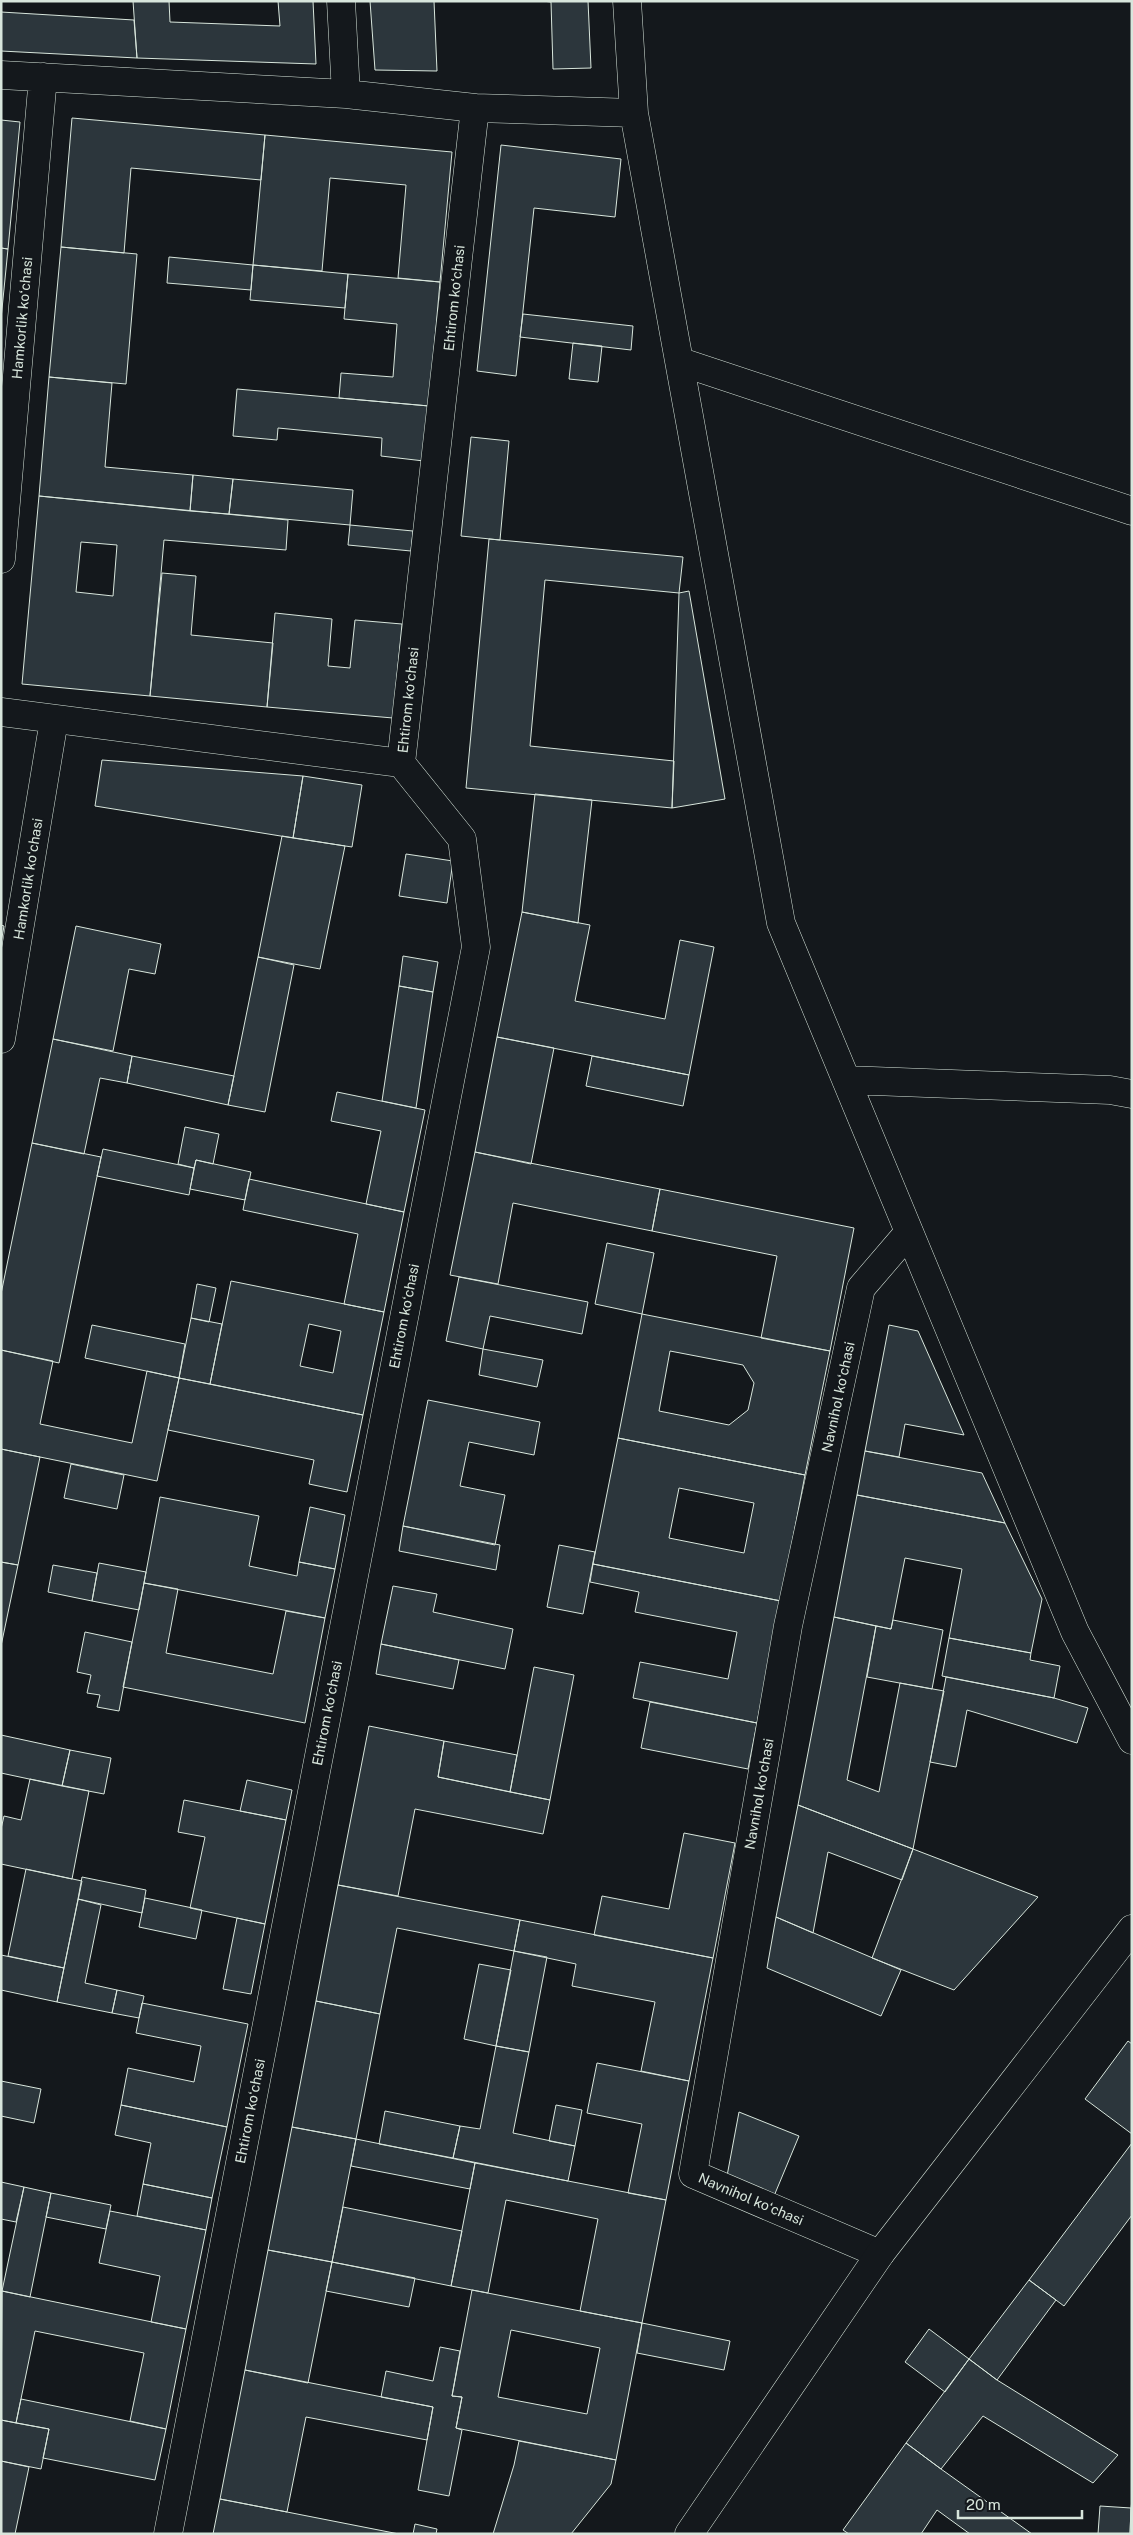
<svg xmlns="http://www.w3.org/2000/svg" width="1133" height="2535" viewBox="0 0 1133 2535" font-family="'Public Sans',sans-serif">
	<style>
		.building { fill: #2c363c; stroke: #d8e6dc; fill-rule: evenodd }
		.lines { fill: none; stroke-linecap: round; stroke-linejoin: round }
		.minor-casing { stroke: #d8e6dc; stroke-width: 29 }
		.major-casing { stroke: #d8e6dc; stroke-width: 29 }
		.minor { stroke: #14181c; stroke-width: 28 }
		.major { stroke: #14181c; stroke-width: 28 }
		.labels { text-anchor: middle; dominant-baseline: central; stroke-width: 4; stroke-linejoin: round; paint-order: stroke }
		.street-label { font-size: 14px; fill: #d8e6dc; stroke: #14181c }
	</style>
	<rect width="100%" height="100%" fill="#14181c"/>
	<path class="building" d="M133 1H169L170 22 280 26 278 1H313L316 64 137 58Z
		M370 1H434L437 71 375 70Z
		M542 1H588L591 68 553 69 551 2Z
		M1 12 134 20 137 58 1 51Z
		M72 118 265 135 261 180 131 168 124 253 61 247Z
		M1 120 20 122 8 249 1 248Z
		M265 135 452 152 440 282 398 278 406 185 330 178 322 271 253 265Z
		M501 145 621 159 615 217 534 208 516 376 477 371Z
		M61 247 137 254 126 384 49 377Z
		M1 248 8 249 1 319Z
		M169 257 253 265 251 290 167 283Z
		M253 265 348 274 345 308 250 300Z
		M348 274 440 282 429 406 339 398 341 373 393 377 397 324 344 319Z
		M523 314 633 326 631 350 520 337Z
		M573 343 602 346 598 382 569 379Z
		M49 377 112 383 105 467 193 475 190 511 39 496Z
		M237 389 429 406 424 461 381 456 382 438 278 428 277 440 233 436Z
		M471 437 509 441 500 540 461 536Z
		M193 475 233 479 229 514 190 511Z
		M233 479 353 490 350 525 229 514Z
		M39 496 288 520 286 550 164 540 150 696 22 684ZM81 542 117 545 113 596 76 592Z
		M350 525 413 531 411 551 348 545Z
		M489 539 683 557 679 593 545 580 530 746 674 761 672 808 466 788Z
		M162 573 196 576 191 635 273 643 267 707 150 696Z
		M689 591 725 799 672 808 679 593Z
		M275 613 332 619 328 666 350 668 355 620 402 624 393 718 267 707Z
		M102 760 303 776 293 838 95 806Z
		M303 776 362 785 352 847 293 838Z
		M535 794 592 800 578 923 522 912Z
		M282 836 345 846 320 969 258 957Z
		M406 854 453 861 447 903 399 896Z
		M522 912 590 925 575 1001 665 1019 680 940 714 947 689 1075 497 1037Z
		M1 925 4 926 1 943Z
		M76 926 161 944 155 974 129 969 113 1051 53 1039Z
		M403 956 438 962 433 992 399 986Z
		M258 957 294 965 265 1112 228 1105Z
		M399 986 433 992 416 1108 382 1101Z
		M497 1037 554 1048 531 1164 475 1152Z
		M53 1039 132 1056 127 1083 100 1078 84 1154 32 1143Z
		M132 1056 234 1076 228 1105 127 1083Z
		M592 1056 689 1075 683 1106 586 1086Z
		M337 1092 425 1110 404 1212 366 1204 381 1131 331 1121Z
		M185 1127 219 1134 213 1164 196 1160 194 1168 178 1164Z
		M32 1143 101 1157 59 1363 1 1350V1294Z
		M103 1149 194 1168 189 1195 97 1176Z
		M475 1152 660 1189 652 1231 513 1203 498 1284 450 1275Z
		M196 1160 251 1172 245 1200 190 1189Z
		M249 1179 404 1212 384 1312 344 1304 358 1234 243 1210Z
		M660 1189 854 1228 830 1351 761 1338 777 1256 652 1231Z
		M607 1243 654 1253 642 1314 595 1304Z
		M459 1277 588 1302 582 1334 490 1316 483 1349 446 1341Z
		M231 1281 384 1312 363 1415 210 1384ZM309 1324 341 1331 333 1373 300 1366Z
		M197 1284 216 1288 209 1322 191 1318Z
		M642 1314 830 1351 805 1475 618 1438ZM670 1351 743 1365 754 1383 748 1410 729 1425 659 1411Z
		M191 1318 222 1324 210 1384 179 1378Z
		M92 1325 185 1344 179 1378 85 1358Z
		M889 1325 918 1331 964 1435 905 1424 899 1457 865 1451Z
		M483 1349 543 1360 537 1387 479 1375Z
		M1 1350 53 1361 40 1424 132 1443 147 1371 179 1378 157 1481 1 1449Z
		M179 1378 363 1415 347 1492 309 1484 314 1460 168 1430Z
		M428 1400 540 1422 534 1455 469 1442 460 1486 505 1495 495 1545 403 1526Z
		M618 1438 805 1475 781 1601 593 1564ZM679 1488 754 1503 744 1553 669 1538Z
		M1 1449 40 1457 18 1565 1 1562Z
		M865 1451 982 1473 1005 1523 857 1495Z
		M71 1464 124 1475 117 1509 64 1498Z
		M857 1495 1005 1523 1042 1599 1031 1653 949 1638 962 1569 905 1558 891 1629 834 1617Z
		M160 1497 259 1516 249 1566 297 1576 299 1562 335 1569 325 1618 144 1583Z
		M310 1507 345 1515 335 1569 299 1562Z
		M403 1526 500 1545 496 1570 399 1551Z
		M559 1545 595 1552 583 1614 547 1607Z
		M1 1562 18 1565 1 1646Z
		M99 1563 146 1572 139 1610 92 1601Z
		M593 1564 781 1601 757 1723 633 1698 640 1662 728 1679 737 1632 635 1612 639 1592 590 1582Z
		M53 1565 97 1573 92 1601 48 1592Z
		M144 1583 178 1589 166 1653 273 1674 286 1611 325 1618 305 1723 123 1687Z
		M393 1586 437 1594 433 1612 513 1629 505 1669 381 1644Z
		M834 1617 876 1626 847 1780 879 1792 900 1683 944 1691 913 1849 798 1805Z
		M893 1620 943 1630 932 1689 867 1677 876 1626 891 1629Z
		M85 1632 132 1642 119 1711 97 1707 100 1695 87 1693 91 1675 77 1672Z
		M949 1638 1031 1653 1030 1660 1060 1666 1054 1698 942 1676Z
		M381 1644 459 1660 453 1689 376 1674Z
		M534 1667 574 1675 550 1800 510 1792Z
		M946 1677 1054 1698 1088 1708 1077 1743 967 1710 956 1767 930 1762Z
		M650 1702 757 1723 748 1769 641 1748Z
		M369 1726 444 1741 438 1777 550 1800 543 1834 415 1809 398 1896 338 1885Z
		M1 1735 70 1750 62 1786 1 1773Z
		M444 1741 517 1755 510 1792 438 1777Z
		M70 1750 111 1758 104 1794 62 1786Z
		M30 1779 89 1791 72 1879 1 1864V1829L4 1816 21 1820Z
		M247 1780 292 1790 286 1820 240 1811Z
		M184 1800 286 1820 265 1924 190 1908 205 1837 178 1832Z
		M798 1805 913 1849 902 1880 828 1852 813 1933 776 1917Z
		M684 1833 735 1843 713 1958 594 1935 602 1896 669 1909Z
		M913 1849 1038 1897 954 1990 872 1958Z
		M26 1869 82 1881 64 1968 8 1956Z
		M82 1877 146 1890 142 1913 78 1899Z
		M338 1885 520 1920 514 1951 397 1928 380 2014 316 2001Z
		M145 1898 202 1910 196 1939 139 1927Z
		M78 1899 101 1905 85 1983 117 1990 112 2013 57 2002Z
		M776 1917 901 1970 881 2016 767 1968Z
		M237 1918 265 1924 251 1994 223 1989Z
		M520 1920 713 1958 689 2081 641 2071 655 2002 572 1986 576 1964 514 1951Z
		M514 1951 547 1957 529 2052 496 2046Z
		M1 1955 64 1968 57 2002 1 1990Z
		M479 1964 511 1970 496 2046 464 2039Z
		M117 1990 144 1996 139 2018 112 2013Z
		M316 2001 380 2014 356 2139 292 2127Z
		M142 2003 248 2024 227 2127 121 2105 128 2068 194 2082 201 2046 136 2033Z
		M1128 2041 1132 2044V2134L1085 2099Z
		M496 2046 529 2052 513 2133 575 2146 568 2181 453 2158 460 2126 480 2129Z
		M597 2063 689 2081 666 2200 628 2193 642 2124 587 2113Z
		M1 2081 41 2089 34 2123 1 2116Z
		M121 2105 227 2127 212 2198 143 2184 151 2143 115 2135Z
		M556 2105 582 2110 575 2146 549 2141Z
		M385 2111 460 2126 453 2158 379 2144Z
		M739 2112 799 2136 774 2196 727 2176Z
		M292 2127 356 2139 332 2262 268 2250Z
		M356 2139 475 2163 470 2189 351 2166Z
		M1132 2143V2215L1064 2306 1029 2280Z
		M475 2163 666 2200 642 2323 580 2311 598 2219 506 2200 488 2293 451 2286Z
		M1 2182 24 2187 16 2222 1 2219Z
		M143 2184 212 2198 206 2230 137 2216Z
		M24 2187 51 2193 30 2297 2 2291Z
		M51 2193 111 2205 106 2229 46 2217Z
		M343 2207 462 2231 451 2286 332 2262Z
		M110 2211 206 2230 186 2329 151 2322 160 2276 99 2263Z
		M268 2250 332 2262 308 2383 245 2370Z
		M332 2262 415 2278 409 2307 326 2291Z
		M1029 2280 1056 2300 997 2380 969 2359Z
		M472 2290 642 2323 616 2460 456 2428 462 2397 452 2396ZM511 2330 600 2348 587 2414 498 2397Z
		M2 2291 186 2329 166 2429 130 2421 144 2353 35 2331 16 2423 1 2420Z
		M642 2323 730 2341 724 2370 637 2353Z
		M929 2329 969 2359 945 2392 905 2362Z
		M440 2347 460 2351 452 2396 462 2397 456 2428 462 2430 449 2496 418 2490 433 2407 381 2397 386 2371 433 2381Z
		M969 2359 997 2380 1118 2455 1093 2483 983 2416 941 2469 906 2443Z
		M245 2370 433 2407 427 2440 306 2417 287 2512 220 2499Z
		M21 2399 166 2429 155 2480 43 2458 49 2429 16 2423Z
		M1 2420 49 2429 41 2469 1 2461Z
		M519 2441 616 2460 611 2484 571 2534H493L514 2465Z
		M906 2443 941 2469 1032 2534H970L937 2510 921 2534H849L843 2530Z
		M1 2461 29 2467 15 2534H1Z
		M220 2499 287 2512 399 2534H213Z
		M1132 2500V2534H1130L1131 2508Z
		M1100 2506 1131 2508 1130 2534H1098Z
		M415 2524 437 2529 436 2534H413Z"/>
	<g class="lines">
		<g class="minor-casing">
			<path id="minor" d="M341 1 346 94
				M627 1 634 113 781 923 1075 1632 1132 1740
				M1 75 346 94 475 108 634 113
				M681 362 1132 511
				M1 559 43 77
				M1 712 401 763
				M1 1039 54 720
				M846 1080 1110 1090 1132 1094
				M880 2254 693 2174 788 1626 861 1288 909 1232
				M168 2534 476 947 462 839 401 763 475 108"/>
		</g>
		<g class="major-casing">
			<path id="major" d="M689 2534 880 2254 1132 1929"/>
		</g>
		<use href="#minor" class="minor"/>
		<use href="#major" class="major"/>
	</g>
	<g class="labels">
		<g class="street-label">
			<text transform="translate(454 298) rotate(-84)">Ehtirom koʻchasi</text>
			<text transform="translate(22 318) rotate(-85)">Hamkorlik koʻchasi</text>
			<text transform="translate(408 700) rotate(-84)">Ehtirom koʻchasi</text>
			<text transform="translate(28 879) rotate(-81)">Hamkorlik koʻchasi</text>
			<text transform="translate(404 1316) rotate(-79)">Ehtirom koʻchasi</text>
			<text transform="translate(838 1397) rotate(-78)">Navnihol koʻchasi</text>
			<text transform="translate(327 1713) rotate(-79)">Ehtirom koʻchasi</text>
			<text transform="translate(759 1794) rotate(-80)">Navnihol koʻchasi</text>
			<text transform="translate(250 2111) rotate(-79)">Ehtirom koʻchasi</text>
			<text transform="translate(751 2199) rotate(23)">Navnihol koʻchasi</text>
		</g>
	</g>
	<rect width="1133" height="2535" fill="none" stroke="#d8e6dc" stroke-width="5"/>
	<path d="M958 2510v8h124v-8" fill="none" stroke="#d8e6dc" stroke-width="2.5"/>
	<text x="966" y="2510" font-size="15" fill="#d8e6dc" stroke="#14181c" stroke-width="4" paint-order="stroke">20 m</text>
</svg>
